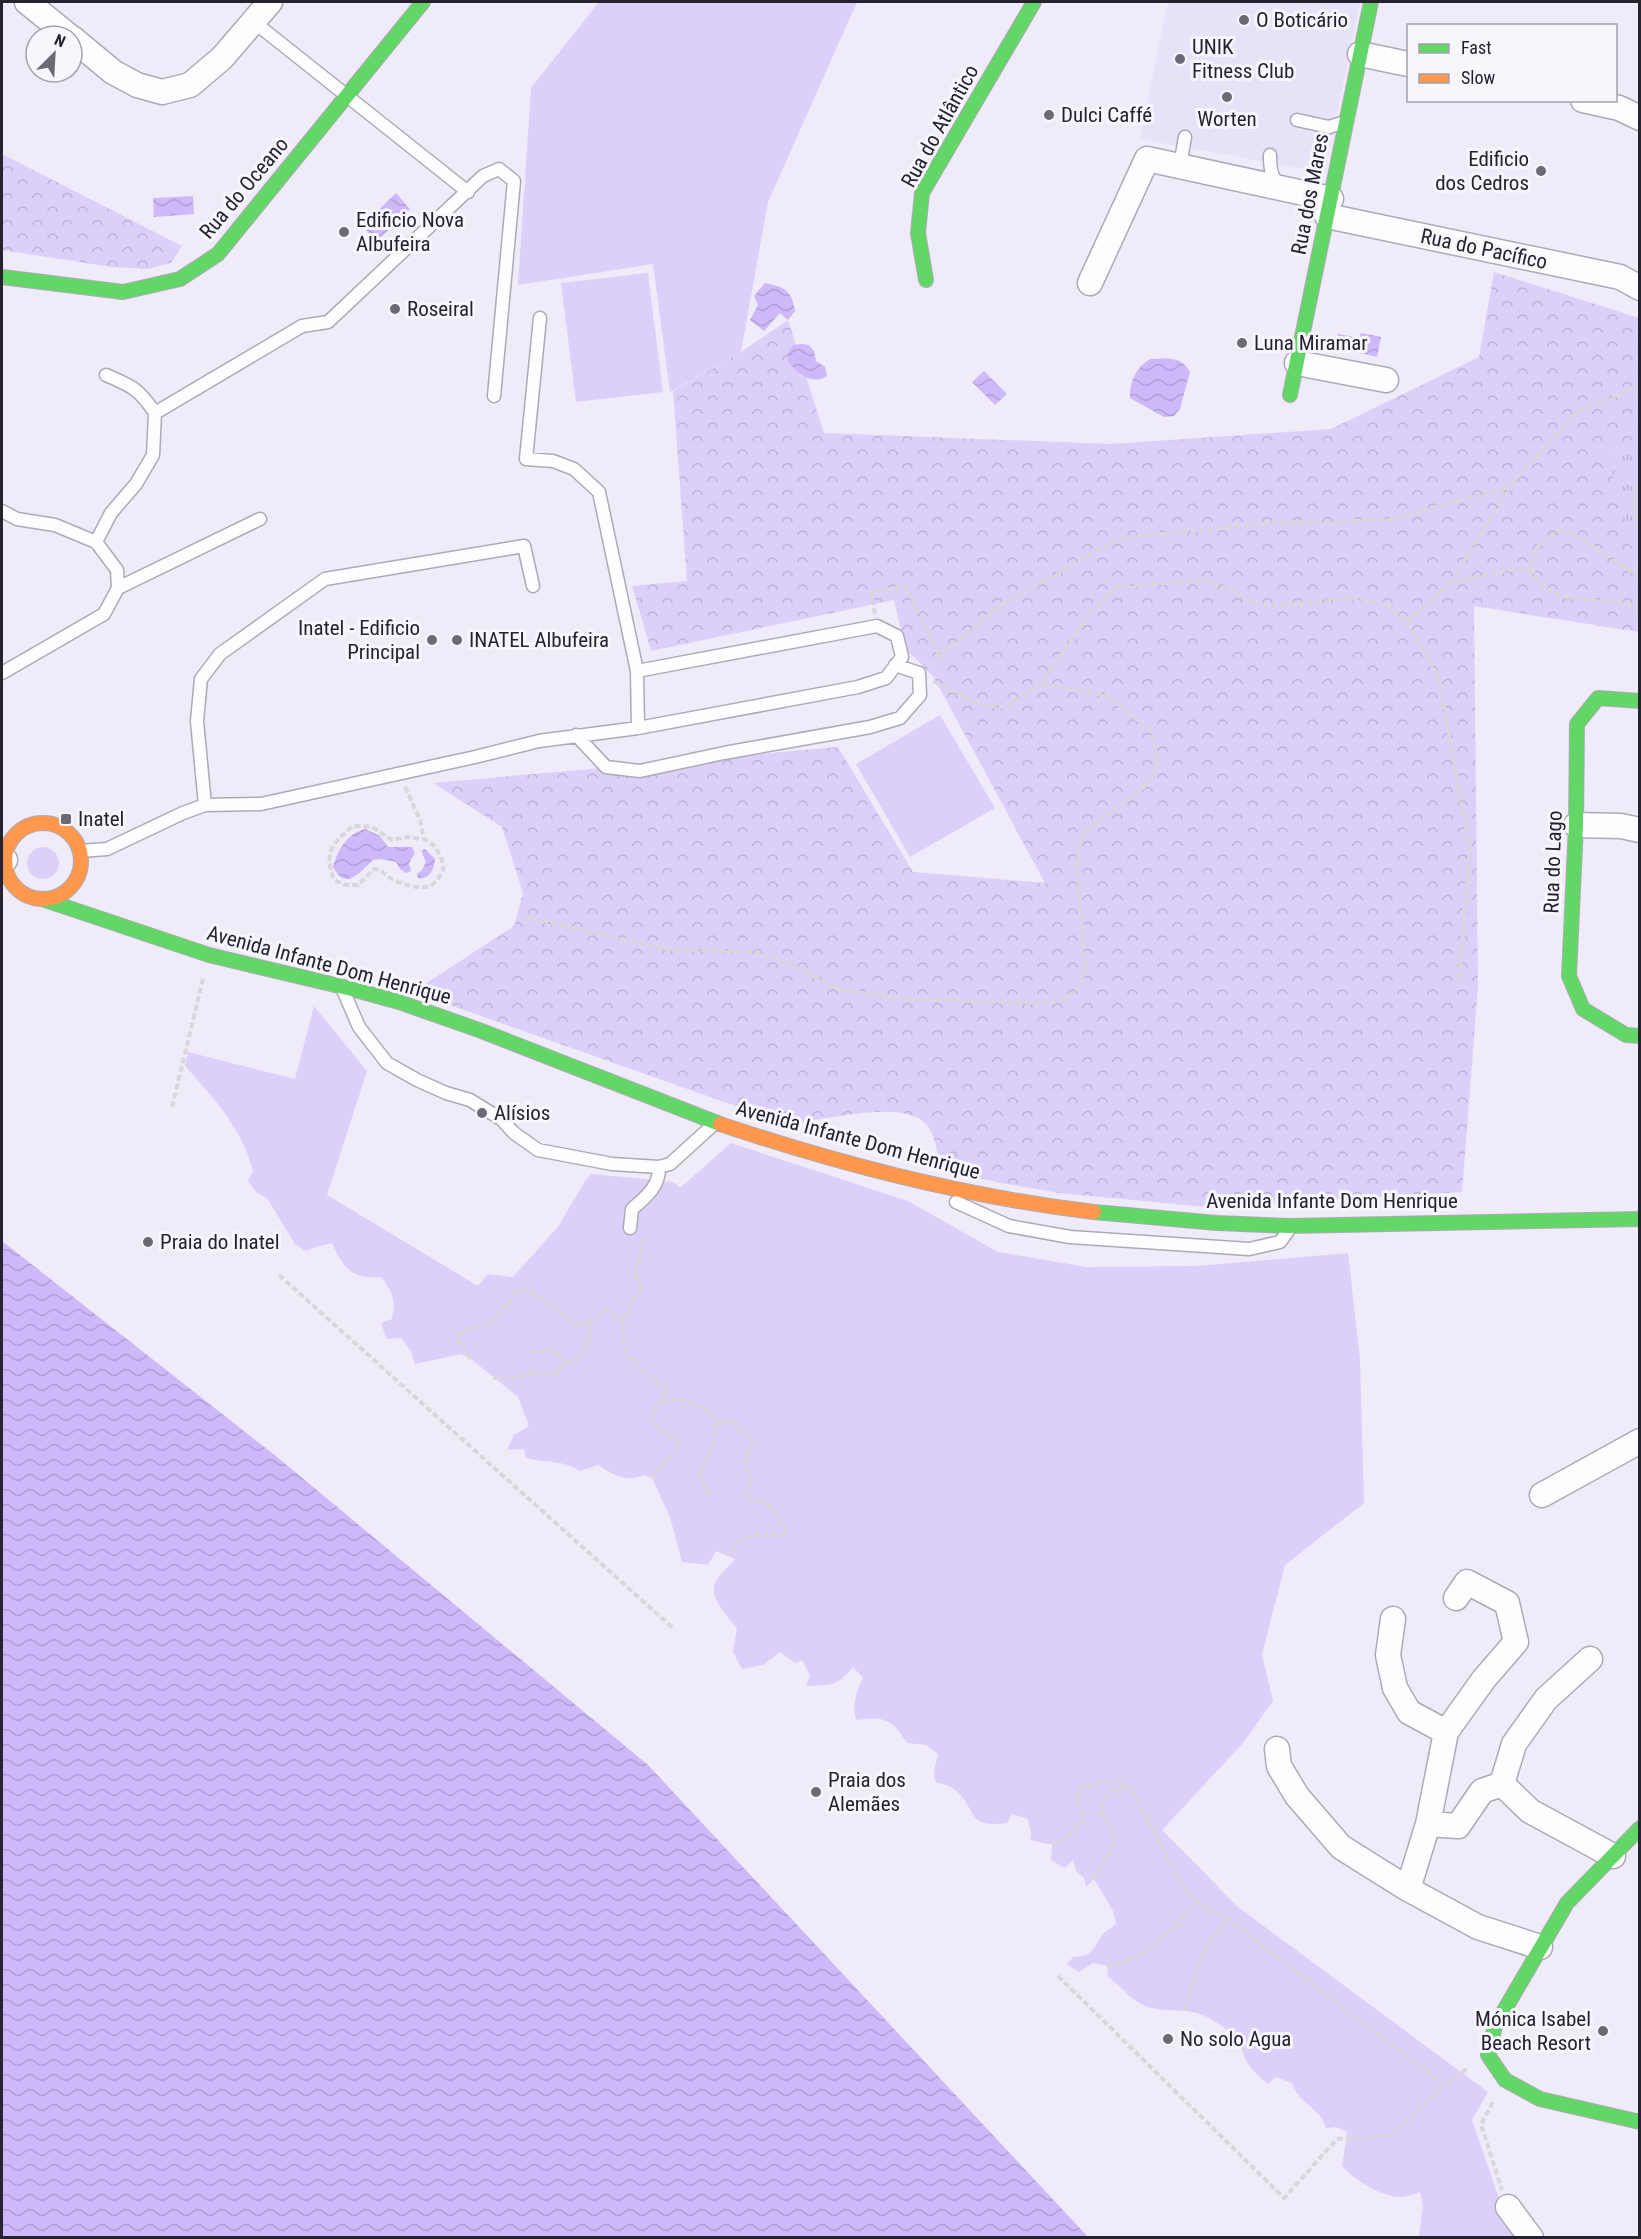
<svg xmlns="http://www.w3.org/2000/svg" width="1641" height="2239" viewBox="0 0 1641 2239" font-family="'Roboto Condensed',sans-serif">
	<style>
		.built { fill: #e8e2f9 }
		.green { fill: #dcd0fa }
		.forest { fill: url(#forest-crowns) }
		.park { fill: url(#park-tufts) }
		.water { fill: url(#water-waves) }
		.lines { fill: none; stroke-linecap: round; stroke-linejoin: round }
		.lane-casing { stroke: #adaab5; stroke-width: 15 }
		.street-casing { stroke: #adaab5; stroke-width: 27 }
		.fast-casing { stroke: #adaab5; stroke-width: 16 }
		.slow-casing { stroke: #adaab5; stroke-width: 16 }
		.path { stroke: #d8d7da; stroke-width: 4; stroke-dasharray: 6 3; stroke-linecap: butt }
		.lane { stroke: #fdfcfe; stroke-width: 12 }
		.street { stroke: #fdfcfe; stroke-width: 24 }
		.fast { stroke: #63d668; stroke-width: 14 }
		.slow { stroke: #ff974d; stroke-width: 14 }
		.poi-dot { fill: #6c6875; stroke: #f7f6fc; stroke-width: 2 }
		.labels { text-anchor: middle; dominant-baseline: central; stroke-width: 6; stroke-linejoin: round; paint-order: stroke }
		.poi-label { font-size: 21px; fill: #26222e; stroke: #f7f6fc; text-anchor: start }
		.street-label { font-size: 21px; fill: #26222e; stroke: #f7f6fc }
	</style>
	<defs>
		<pattern id="forest-crowns" width="20" height="18" patternUnits="userSpaceOnUse" patternTransform="scale(1.5)"><rect width="20" height="18" fill="#dcd0fa"/><path d="M2 6a3 3 0 1 1 6 0M12 15a3 3 0 1 1 6 0" fill="none" stroke="#bdb2d7"/></pattern>
		<pattern id="park-tufts" width="24" height="20" patternUnits="userSpaceOnUse" patternTransform="scale(1.5)"><rect width="24" height="20" fill="#dcd0fa"/><path d="M3 7l-1-3M5 7V3M7 7l1-3M15 17l-1-3M17 17v-4M19 17l1-3" fill="none" stroke="#bdb2d7"/></pattern>
		<pattern id="water-waves" width="16" height="10" patternUnits="userSpaceOnUse" patternTransform="scale(1.5)"><rect width="16" height="10" fill="#cdb9f9"/><path d="M0 5q4-4 8 0t8 0" fill="none" stroke="#b09fd6"/></pattern>
	</defs>
	<rect width="100%" height="100%" fill="#efebf9"/>
	<path class="built" d="M1168 2H1360L1325 173 1140 139Z"/>
	<path class="green" d="M599 2H857L768 202 741 352 670 392 653 264 518 285 531 88Z
		M648 273 663 392 576 402 561 283Z
		M940 715 995 808 910 857 856 764Z
		M27 863a16 16 0 1 1 32 0a16 16 0 1 1-32 0Z
		M314 1006 367 1071 327 1195 478 1286 488 1274 513 1277 557 1228 587 1178 592 1174 673 1182 680 1188 731 1143 908 1201 998 1252 1087 1267 1198 1266 1348 1253 1360 1360 1364 1503 1285 1565 1262 1654 1273 1701 1243 1743 1162 1830 1238 1907 1488 2092 1472 2120 1511 2233 1516 2237H1419L1423 2205 1420 2192C1414 2194 1407 2197 1401 2197 1381 2197 1355 2180 1342 2166L1347 2132 1336 2127 1326 2128C1319 2105 1301 2107 1292 2083L1276 2077 1268 2084C1260 2077 1251 2070 1246 2060 1242 2054 1242 2045 1237 2039 1230 2031 1217 2022 1207 2017 1189 2007 1167 2013 1148 2007 1129 2000 1124 1988 1108 1977L1107 1966 1093 1963 1079 1972 1067 1964 1073 1957C1096 1956 1092 1948 1104 1933 1107 1930 1112 1927 1116 1924L1113 1911 1094 1879 1086 1887 1084 1878 1076 1871 1073 1860 1065 1868 1051 1860 1052 1845 1030 1840 1031 1834 1028 1819 1012 1814 1007 1823C965 1829 978 1808 954 1789 949 1785 942 1784 935 1782L934 1771 938 1754 926 1745 907 1743C892 1718 883 1716 856 1720 852 1704 856 1692 863 1678L853 1667C836 1687 832 1685 806 1686L810 1675 802 1660 795 1663 780 1652 763 1665 742 1669 733 1652 737 1628C728 1618 707 1595 716 1581 721 1573 729 1566 735 1559L716 1551 708 1565 682 1562 670 1517 652 1478 644 1475C626 1483 613 1475 598 1465L580 1471C564 1460 545 1463 526 1458L524 1449 507 1450 514 1435 529 1426 518 1397 471 1359 461 1354 415 1364 411 1351 401 1338 387 1339 381 1323 392 1319C396 1300 393 1293 381 1277 353 1279 343 1269 332 1243L316 1247 306 1251 295 1244 267 1198 257 1193 248 1181 253 1171C243 1130 213 1097 185 1066L188 1052 295 1079Z"/>
	<path class="forest" d="M2 154 182 246 171 263 147 269 112 267 2 250Z
		M1494 272 1639 318V456L1607 448 1639 578V632L1474 606 1478 987 1462 1192 1207 1207 1059 1193 1001 1183 940 1169C938 1154 936 1137 927 1125 903 1096 815 1123 782 1125 771 1125 754 1114 744 1109L413 992 514 926 523 893 502 827 433 783 838 747 913 872 1045 883 933 676 905 648 894 600 651 651 632 586 687 581 673 391 741 352 788 320 824 433 1111 444 1331 429 1479 357Z"/>
	<path class="park" d="M1606 448 1639 456V578Z"/>
	<path class="water" d="M396 193 410 209 377 241 362 226Z
		M193 196 194 214 154 217 153 198Z
		M765 283C784 287 792 290 795 311L788 320 780 313 764 331 750 320 758 305 754 296Z
		M1361 333 1381 337 1377 357 1335 347 1338 334 1359 338Z
		M802 344 809 345 814 351 816 361 825 367 827 376C812 386 798 373 788 362V352L793 345Z
		M1150 359C1167 359 1180 355 1190 372L1180 409 1174 416 1164 417 1130 398C1129 383 1136 367 1150 359Z
		M984 371 1007 394 995 405 972 382Z
		M365 829 380 836 388 847H412L415 853 409 863 411 871 406 873 400 869 396 862 381 859 373 860C360 872 346 892 333 867 338 849 347 834 365 829Z
		M425 849 435 859C434 869 430 880 418 878L417 874 422 870 426 862 422 853V850Z
		M2 1241 277 1457 648 1765 1088 2237H2Z"/>
	<g class="lines">
		<g class="lane-casing">
			<path id="lane" d="M254 22 468 192
				M1297 120 1329 127 1342 123
				M1270 155C1270 168 1271 179 1281 186
				M1180 166 1185 137
				M540 318 526 459 553 461 574 469 599 492 637 671 638 728
				M106 375C132 386 139 389 155 413
				M2 511 17 519 55 525 96 542
				M118 588 260 519
				M2 673 104 614 118 588 117 570 96 542 111 513 136 484 153 455 155 413 302 326 328 322 483 176 499 169 514 181 494 396
				M576 735 606 767 640 771 724 753 870 727 900 718 920 695 919 673 895 665
				M205 805 197 721 201 679 220 654 325 579 524 546 533 586
				M80 851 107 849 183 813 205 805 261 804 475 757 539 741 638 728 858 687 886 678 902 657 897 636 877 626 637 671
				M343 990 359 1027 387 1063 417 1080 446 1093 470 1100 501 1119 514 1133 538 1150 612 1164 659 1167 670 1164 713 1125
				M956 1202 1009 1226 1070 1237 1249 1249 1280 1242 1288 1231
				M630 1228 632 1209C645 1198 660 1186 659 1167"/>
		</g>
		<g class="street-casing">
			<path id="street" d="M27 2 69 36
				M72 38 113 72 137 85 162 92 190 85 222 58 270 2
				M1360 54 1408 64
				M1583 100 1619 108 1640 118
				M1327 216 1620 277 1640 288
				M1090 283 1147 159 1331 199
				M1297 363 1386 380
				M1576 825 1621 826 1640 830
				M2 860H5
				M1542 1495 1640 1441
				M1393 1619 1388 1655 1395 1688 1409 1712 1446 1732
				M1590 1659 1546 1699 1514 1744 1502 1784 1530 1811 1613 1856
				M1277 1749 1279 1766 1297 1796 1341 1847 1408 1889 1478 1927 1540 1947
				M1428 1824 1458 1826 1482 1791 1502 1784
				M1408 1889 1428 1824 1446 1732 1484 1679 1516 1642 1507 1603 1467 1582 1456 1598
				M1508 2207 1531 2238"/>
		</g>
		<g class="fast-casing">
			<path id="fast" d="M2 277 123 292 180 279 218 254 423 2
				M926 280 918 233 922 193 1034 2
				M1290 395 1371 2
				M1640 701 1598 698 1577 724 1576 825 1569 976 1583 1009 1626 1035 1640 1036
				M42 899 209 955 352 989 399 1002 479 1030 720 1124
				M1094 1212 1217 1223 1290 1226 1640 1219
				M1640 1828 1567 1903 1495 2026 1488 2055 1505 2080 1540 2099 1640 2122"/>
		</g>
		<g class="slow-casing">
			<path id="slow" d="M5 861a38 38 0 1 1 76 0a38 38 0 1 1-76 0Z
				M720 1124C842 1165 966 1197 1094 1212"/>
		</g>
		<path class="path" d="M1640 480C1627 493 1636 517 1640 532
			M1640 577 1575 535 1562 530C1546 538 1531 546 1532 566 1532 577 1538 582 1546 588 1569 604 1595 598 1622 603 1628 604 1634 607 1640 608
			M1451 583 1509 487 1578 411 1640 385
			M875 614 871 592 906 587 940 657 1001 605 1120 538 1273 523 1390 520 1509 487
			M1408 622 1451 583 1508 570H1532
			M933 681 980 705 1005 707 1041 684 1091 612 1117 587 1209 580 1265 607 1351 598 1386 604 1407 623 1438 675 1470 848 1459 981
			M405 787 420 820 424 839C433 844 436 846 440 856 442 860 444 865 443 870 442 874 438 879 435 882 425 893 402 884 390 878 384 874 382 869 374 869L358 885H345L334 880C324 852 331 845 353 826L372 827 392 840 406 837 424 839
			M525 917 666 949 757 952 792 964 838 989 904 999 1030 1003 1060 1001 1079 989 1086 968 1077 866 1082 836 1099 821 1141 790 1155 773 1157 754 1151 731 1106 695 1041 684
			M172 1107 203 979
			M279 1275 674 1629
			M622 1320C623 1327 622 1337 624 1344 631 1364 649 1377 666 1387L662 1401 652 1413C655 1430 663 1434 678 1440V1448L652 1478
			M531 1352 551 1350 568 1362
			M471 1359 458 1340 464 1329C492 1330 503 1309 519 1290 543 1291 560 1316 580 1327L606 1310 622 1320 630 1311 633 1297 643 1290 635 1274 643 1242 641 1239
			M493 1378 511 1379 534 1372 543 1376 560 1372 561 1364 577 1360 580 1354 586 1352 585 1346 591 1336 589 1327 591 1320
			M662 1401C684 1397 696 1405 715 1416L716 1430 713 1445 701 1472V1479L711 1497
			M716 1424 733 1421 749 1438 752 1445C743 1460 743 1466 752 1480L746 1496C756 1505 754 1499 764 1503 773 1506 781 1523 787 1531L784 1535H756L743 1538 727 1555
			M1052 1845 1065 1839 1083 1822 1077 1795 1082 1787 1114 1780 1130 1787
			M1094 1879 1114 1843 1113 1830 1100 1810 1111 1789 1131 1787 1179 1881 1196 1902 1228 1919 1444 2085 1467 2069
			M1107 1966C1151 1958 1167 1934 1196 1902
			M1058 1976 1284 2198 1337 2139 1391 2136 1444 2085
			M1185 2010 1204 1951 1228 1919
			M1493 2102 1481 2124 1502 2190"/>
		<use href="#lane" class="lane"/>
		<use href="#street" class="street"/>
		<use href="#fast" class="fast"/>
		<use href="#slow" class="slow"/>
	</g>
	<g class="poi-dot">
		<circle cx="1244" cy="20" r="6"/>
		<circle cx="1180" cy="59" r="6"/>
		<circle cx="1227" cy="97" r="6"/>
		<circle cx="1049" cy="115" r="6"/>
		<circle cx="1541" cy="171" r="6"/>
		<circle cx="344" cy="232" r="6"/>
		<circle cx="395" cy="309" r="6"/>
		<circle cx="1242" cy="343" r="6"/>
		<circle cx="432" cy="640" r="6"/>
		<circle cx="457" cy="640" r="6"/>
		<rect x="60" y="813" width="12" height="12" rx="3"/>
		<circle cx="482" cy="1113" r="6"/>
		<circle cx="148" cy="1242" r="6"/>
		<circle cx="816" cy="1792" r="6"/>
		<circle cx="1603" cy="2031" r="6"/>
		<circle cx="1168" cy="2039" r="6"/>
	</g>
	<g class="labels">
		<g class="poi-label">
			<text x="1256" y="20">O Boticário</text>
			<text x="1192" y="47">UNIK<tspan x="1192" dy="24">Fitness Club</tspan></text>
			<text x="1061" y="115">Dulci Caffé</text>
			<text x="1227" y="119" text-anchor="middle">Worten</text>
			<text x="1529" y="159" text-anchor="end">Edificio<tspan x="1529" dy="24">dos Cedros</tspan></text>
			<text x="356" y="220">Edificio Nova<tspan x="356" dy="24">Albufeira</tspan></text>
			<text x="407" y="309">Roseiral</text>
			<text x="1254" y="343">Luna Miramar</text>
			<text x="420" y="628" text-anchor="end">Inatel - Edificio<tspan x="420" dy="24">Principal</tspan></text>
			<text x="469" y="640">INATEL Albufeira</text>
			<text x="78" y="819">Inatel</text>
			<text x="494" y="1113">Alísios</text>
			<text x="160" y="1242">Praia do Inatel</text>
			<text x="828" y="1780">Praia dos<tspan x="828" dy="24">Alemães</tspan></text>
			<text x="1591" y="2019" text-anchor="end">Mónica Isabel<tspan x="1591" dy="24">Beach Resort</tspan></text>
			<text x="1180" y="2039">No solo Agua</text>
		</g>
		<g class="street-label">
			<text transform="translate(940 126) rotate(-61)">Rua do Atlântico</text>
			<text transform="translate(244 188) rotate(-50)">Rua do Oceano</text>
			<text transform="translate(1310 194) rotate(-79)">Rua dos Mares</text>
			<text transform="translate(1484 249) rotate(12)">Rua do Pacífico</text>
			<text transform="translate(1553 862) rotate(-88)">Rua do Lago</text>
			<text transform="translate(329 965) rotate(15)">Avenida Infante Dom Henrique</text>
			<text transform="translate(858 1140) rotate(15)">Avenida Infante Dom Henrique</text>
			<text x="1332" y="1201">Avenida Infante Dom Henrique</text>
		</g>
	</g>
	<rect width="1641" height="2239" fill="none" stroke="#26222e" stroke-width="6"/>
	<rect x="1407" y="24" width="210" height="78" fill="#f7f6fc" stroke="#a3a1aa" stroke-width="1.5"/>
	<rect x="1419" y="44" width="30" height="9" fill="#63d668" stroke="#a3a1aa" stroke-width="1.5"/>
	<text x="1461" y="54" font-size="18" fill="#26222e">Fast</text>
	<rect x="1419" y="74" width="30" height="9" fill="#ff974d" stroke="#a3a1aa" stroke-width="1.5"/>
	<text x="1461" y="84" font-size="18" fill="#26222e">Slow</text>
	<g transform="translate(54 54) rotate(24)"><circle r="28" fill="#f7f6fc" stroke="#a3a1aa" stroke-width="1.5"/>
	<path d="M0-4.5L10 22L0 15L-10 22Z" fill="#6c6875"/>
	<text y="-9" font-size="16" font-weight="bold" text-anchor="middle" fill="#26222e">N</text>
	</g>
</svg>
